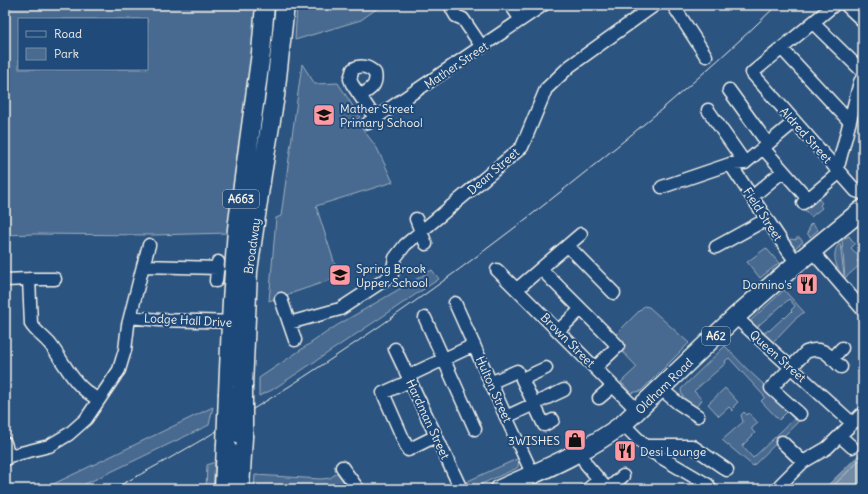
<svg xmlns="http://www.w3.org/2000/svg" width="868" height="494" viewBox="0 0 868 494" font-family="Delius,sans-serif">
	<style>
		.green { fill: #496b90; stroke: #9eaebc; fill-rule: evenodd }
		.water { fill: #738ca6; stroke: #a7b4c0 }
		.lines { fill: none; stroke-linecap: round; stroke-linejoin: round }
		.shore { stroke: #c0c9ce; stroke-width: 1 }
		.minor-casing { stroke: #f4f1e8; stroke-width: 15 }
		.highway-casing { stroke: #f4f1e8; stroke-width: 21 }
		.minor { stroke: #1f4a7a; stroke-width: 12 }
		.highway { stroke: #1f4a7a; stroke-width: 18 }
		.tram { stroke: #f4f1e8; stroke-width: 1 }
		.highway-bridge-casing { stroke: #f4f1e8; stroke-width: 21; stroke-linecap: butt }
		.highway-bridge { stroke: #1f4a7a; stroke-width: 18 }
		.labels { text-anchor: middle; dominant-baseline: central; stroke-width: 4; stroke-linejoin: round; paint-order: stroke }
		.shield { fill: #1f4a7a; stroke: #b4bfc7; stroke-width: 1 }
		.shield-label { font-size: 11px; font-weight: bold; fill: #f4f1e8 }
		.street-label { font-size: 12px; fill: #f4f1e8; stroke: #1f4a7a }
		.poi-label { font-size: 12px; fill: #f4f1e8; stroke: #1f4a7a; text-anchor: start }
	</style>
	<rect width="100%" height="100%" fill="#2c5481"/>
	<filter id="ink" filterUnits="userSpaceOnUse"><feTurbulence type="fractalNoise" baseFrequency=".025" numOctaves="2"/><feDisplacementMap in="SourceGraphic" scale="8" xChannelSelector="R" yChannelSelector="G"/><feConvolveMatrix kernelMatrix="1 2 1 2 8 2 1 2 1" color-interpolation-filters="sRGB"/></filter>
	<g filter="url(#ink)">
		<path class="green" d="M5 5H257L248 89 237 156 228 233 154 235 34 234 5 235ZM19 19H147V69H19Z
			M297 5H382L361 20 295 40Z
			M302 64 315 84 338 83 360 117 356 120 377 148 393 182 316 206 339 277 269 301 276 218 281 216Z
			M816 196 822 203 820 205 822 208 811 217 802 207Z
			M812 223 818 230 810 237 807 233 809 230V226Z
			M849 236 855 244 851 248 860 257 857 261 861 264 845 278 842 240Z
			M796 238H800L803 242 795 248 791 247 787 242 791 239 796 240Z
			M840 243 844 275 843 276C835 267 831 252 840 243Z
			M766 248 779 263 760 278 747 262Z
			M432 270 439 279 272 390 259 396V378L336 326Z
			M784 290 804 312 794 320 773 342 750 321ZM789 299 795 306 791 310 792 311 785 318 784 317 769 331 768 330 764 333 758 326Z
			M644 306 649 307 689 343 641 391 631 393 621 382 637 367 621 350 625 346 615 335Z
			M725 346 747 369 801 419 753 466 722 440 743 422 741 415 744 412 747 415 749 413 758 423 752 428V430L755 433 742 446 753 458 794 419 787 412 779 420 761 401 765 397 729 358 725 361 726 363 694 391 702 400 696 407C689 402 681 399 681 389Z
			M725 388 738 402 734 406 733 411 729 407 719 416 708 404Z
			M213 407 209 425 75 489H43Z
			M519 458 518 467 515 469 475 487 468 485 467 482 470 480Z
			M215 462 213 489H206L207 465Z
			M337 473 349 489H254L255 475 321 479 330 478Z"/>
		<path class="water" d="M863 451V479L853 489H824Z"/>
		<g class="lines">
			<path class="shore" d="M830 489 863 457"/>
			<g class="minor-casing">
				<path id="minor" d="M511 5 521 20
					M673 5 706 56
					M834 5 752 73 856 191 862 193
					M846 5 863 21
					M452 9 456 16 463 19 482 47
					M813 23 863 72
					M782 49 849 121
					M729 90 768 144
					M360 96C369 90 378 86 375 73 369 67 361 64 353 69L350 79 352 84 375 118
					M708 110 745 163
					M368 123 543 5
					M763 148 808 199
					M730 164 786 248 797 263
					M835 168 839 163 860 82 863 77
					M662 187 730 164 745 163 794 122
					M752 197 783 171
					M803 203 839 173
					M416 219 426 244
					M568 246 614 293
					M716 247 767 219
					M812 251 863 310
					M143 266 149 245
					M541 269 618 346 595 368
					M497 270 638 411
					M29 279 31 324C36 332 44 337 50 344 66 365 74 387 98 399
					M5 280 29 279H55
					M216 281 218 262
					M517 289 581 234
					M281 299 295 340
					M455 303 506 417 533 475
					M130 317 159 320 237 322
					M425 318 475 429
					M734 318 742 323 852 423
					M289 323 340 309 389 277 392 274 395 258 405 245 522 147 546 89 570 66 655 5
					M558 331 581 309
					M395 349 461 489
					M832 359 842 348
					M546 368 522 379 544 425 553 420
					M408 376 474 345
					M410 381 383 393 408 450 436 436
					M490 383 517 371
					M661 389 678 403 698 416
					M599 398 613 386
					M800 414 771 388 806 352C824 345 829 356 841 367
					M506 417 564 390
					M623 424 645 446H692L727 470
					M840 436 852 447
					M782 442 803 462
					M5 443 9 456
					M645 446 652 452 708 485 711 489
					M580 452 586 464 607 489
					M5 460 9 456 49 446 69 434 86 419 119 370 125 350 128 325 143 266 218 268
					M342 467 358 489
					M780 485 803 462 827 448 863 413
					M588 489 599 480
					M608 489 623 476"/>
			</g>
			<g class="highway-casing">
				<path id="highway" d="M243 386 248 271 262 174 275 96 285 5
					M228 393 232 301 237 229 261 53 265 5
					M224 489 226 445
					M240 489 243 437
					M500 489C543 470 586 452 623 424L734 318 797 263 863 209"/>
			</g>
			<use href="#minor" class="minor"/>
			<use href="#highway" class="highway"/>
			<path class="tram" d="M113 489C262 411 402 315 535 212 618 147 701 79 777 5"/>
			<g class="highway-bridge-casing">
				<path id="highway-bridge" d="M243 437V386
					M226 445 228 393"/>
			</g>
			<use href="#highway-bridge" class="highway-bridge"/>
		</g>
	</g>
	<defs>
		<g id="school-square" transform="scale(1.15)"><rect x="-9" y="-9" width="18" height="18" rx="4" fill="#ff9aa2" stroke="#1f4a7a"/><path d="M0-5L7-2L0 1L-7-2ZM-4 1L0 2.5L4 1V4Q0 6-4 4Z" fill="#111"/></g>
		<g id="restaurant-square" transform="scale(1.15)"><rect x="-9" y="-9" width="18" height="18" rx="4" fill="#ff9aa2" stroke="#1f4a7a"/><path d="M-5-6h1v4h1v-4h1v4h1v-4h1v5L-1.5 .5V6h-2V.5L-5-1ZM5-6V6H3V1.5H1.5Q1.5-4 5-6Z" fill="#111"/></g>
		<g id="shop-square" transform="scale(1.15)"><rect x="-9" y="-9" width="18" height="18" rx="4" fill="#ff9aa2" stroke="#1f4a7a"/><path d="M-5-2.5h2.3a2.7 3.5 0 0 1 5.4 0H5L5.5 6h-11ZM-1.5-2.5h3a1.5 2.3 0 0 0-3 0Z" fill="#111"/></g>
	</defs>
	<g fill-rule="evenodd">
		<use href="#school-square" x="324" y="115"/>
		<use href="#school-square" x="340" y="275"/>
		<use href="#restaurant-square" x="807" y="284"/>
		<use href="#shop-square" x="575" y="440"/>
		<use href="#restaurant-square" x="625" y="451"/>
	</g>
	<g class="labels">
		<g class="shield">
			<rect x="223" y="190" width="36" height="18" rx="3"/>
			<rect x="702" y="327" width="28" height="18" rx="3"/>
		</g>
		<g class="shield-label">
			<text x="241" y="199">A663</text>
			<text x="716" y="336">A62</text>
		</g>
		<g class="street-label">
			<text transform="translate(456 65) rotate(-34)">Mather Street</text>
			<text transform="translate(806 135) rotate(48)">Aldred Street</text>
			<text transform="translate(493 171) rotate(-41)">Dean Street</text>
			<text transform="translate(763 214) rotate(57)">Field Street</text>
			<text transform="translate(252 246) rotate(-82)">Broadway</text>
			<text transform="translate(188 320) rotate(3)">Lodge Hall Drive</text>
			<text transform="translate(568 340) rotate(45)">Brown Street</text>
			<text transform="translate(778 356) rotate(42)">Queen Street</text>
			<text transform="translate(664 386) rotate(-44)">Oldham Road</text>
			<text transform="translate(494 389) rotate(66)">Hulton Street</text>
			<text transform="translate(428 419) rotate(65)">Hardman Street</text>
		</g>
		<g class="poi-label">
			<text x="340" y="108">Mather Street<tspan x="340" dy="14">Primary School</tspan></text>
			<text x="356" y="268">Spring Brook<tspan x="356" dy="14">Upper School</tspan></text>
			<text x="792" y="284" text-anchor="end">Domino's</text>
			<text x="560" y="440" text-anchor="end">3WISHES</text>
			<text x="640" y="451">Desi Lounge</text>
		</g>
	</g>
	<rect width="868" height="494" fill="none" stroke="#1f4a7a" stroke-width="20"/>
	<rect x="10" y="10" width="848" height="474" fill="none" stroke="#f4f1e8" stroke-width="1.5" filter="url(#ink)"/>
	<rect x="18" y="18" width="130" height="52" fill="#1f4a7a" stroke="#748da6"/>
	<rect x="26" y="31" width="20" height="6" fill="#1f4a7a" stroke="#748da6"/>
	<text x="54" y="38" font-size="12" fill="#f4f1e8">Road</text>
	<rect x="26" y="48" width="20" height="12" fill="#496b90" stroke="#748da6"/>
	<text x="54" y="58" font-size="12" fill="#f4f1e8">Park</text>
</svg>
